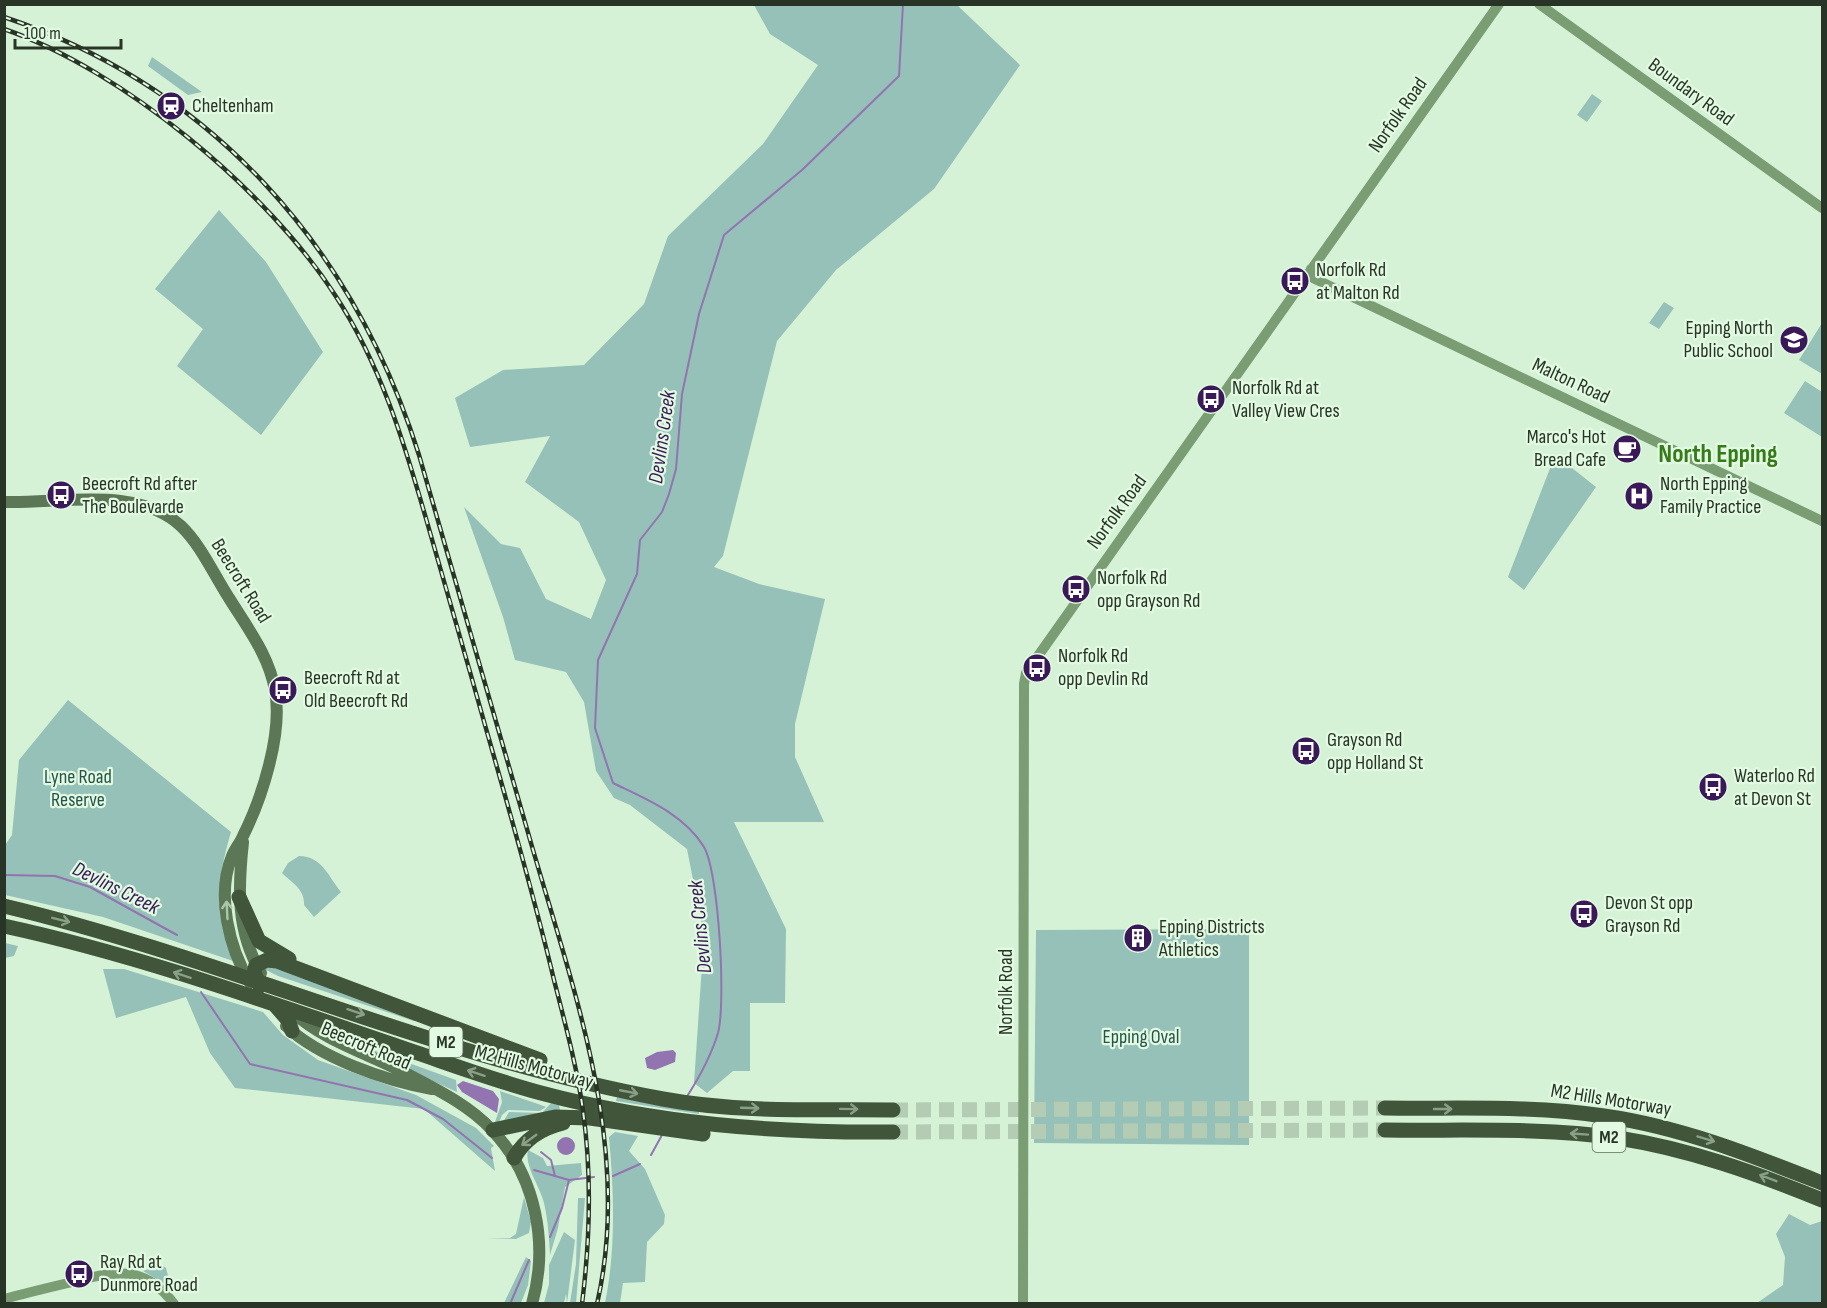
<svg xmlns="http://www.w3.org/2000/svg" width="1827" height="1308" viewBox="0 0 1827 1308" font-family="'Sofia Sans Condensed',sans-serif">
	<style>
		.green { fill: #96c1b8 }
		.water { fill: #9274b0 }
		.lines { fill: none; stroke-linecap: round; stroke-linejoin: round }
		.stream { stroke: #9274b0; stroke-width: 2 }
		.highway-tunnel { stroke: #b3ccb3; stroke-width: 15; stroke-dasharray: 15 8; stroke-linecap: butt }
		.secondary { stroke: #7b9d73; stroke-width: 10 }
		.primary { stroke: #5c7755; stroke-width: 12 }
		.highway { stroke: #41553b; stroke-width: 15 }
		.rail-casing { stroke: #283425; stroke-width: 4.5 }
		.rail { stroke: #e2fae2; stroke-width: 2; stroke-dasharray: 7; stroke-linecap: butt }
		.oneway { stroke: #acc6aa }
		.oneway2 { stroke: #899f86 }
		.labels { text-anchor: middle; dominant-baseline: central; stroke-width: 4.5; stroke-linejoin: round; paint-order: stroke }
		.shield { fill: #e2fae2; stroke: #606f5e; stroke-width: 1.5 }
		.shield-label { font-size: 18px; font-weight: bold; fill: #283425 }
		.street-label { font-size: 20px; fill: #283425; stroke: #e2fae2 }
		.poi-label { font-size: 20px; fill: #283425; stroke: #e2fae2; text-anchor: start }
		.park-label { font-size: 20px; fill: #27534c; stroke: #e2fae2 }
		.water-label { font-size: 21px; font-style: italic; fill: #391957; stroke: #e2fae2 }
		.district-label { font-size: 26px; font-weight: bold; fill: #377a19; stroke: #e2fae2 }
	</style>
	<rect width="100%" height="100%" fill="#d6f2d6"/>
	<path class="green" d="M754 5H957L1020 65 934 189 836 270 777 341 723 556 714 567 759 584 825 599 795 724V757L824 822H734L786 929 785 1003H750V1071H733L707 1093 694 1083 704 936 687 849 630 805 614 798 596 771 584 702 566 672 515 660 503 617 464 507 501 544 520 548 546 599 591 619 606 580 579 522 525 482 550 436 470 447 455 398 503 370 584 365 644 304 668 236 763 144 818 65 770 34Z
		M152 57 202 92 188 95 148 66Z
		M1592 94 1602 101 1587 122 1577 115Z
		M219 210 266 262 323 352 261 435 177 366 203 329 155 289Z
		M1664 302 1674 308 1659 329 1649 323Z
		M1822 323V374L1799 360Z
		M1793 332 1801 337 1792 350 1784 345Z
		M1805 381 1822 392V437L1784 413Z
		M1554 458 1567 464 1596 487 1524 590 1508 577Z
		M68 700 231 832C215 887 217 906 233 961L103 917 5 895V845L12 835 19 760Z
		M299 856C322 856 328 876 341 892L314 917 304 905C305 889 292 883 282 873L288 863Z
		M1249 929V1145L1034 1143 1036 930Z
		M5 943 18 946 14 956 5 958Z
		M268 965 418 1020 414 1021 278 976 264 969Z
		M103 969H124L263 1012 283 1035 318 1060 416 1095 476 1128 494 1146 491 1148 495 1171 424 1109 235 1088 210 1053 186 997 116 1018Z
		M331 1035 456 1080 457 1092Z
		M500 1091 541 1105 546 1107 540 1111 508 1110 502 1115 498 1125 495 1122 502 1102Z
		M617 1097 699 1111V1114L616 1101Z
		M551 1103 559 1105 560 1110 503 1122 509 1112 542 1113Z
		M615 1132 638 1136 629 1151 645 1169 665 1215 664 1224 647 1242 645 1282 623 1283 620 1303H605C616 1250 614 1191 609 1137Z
		M528 1150 543 1158 547 1166 581 1163 582 1175 565 1187 558 1228 550 1255C549 1237 548 1220 544 1203 540 1186 524 1166 528 1150Z
		M524 1197 531 1222 529 1233 516 1239 487 1238H510L516 1234Z
		M578 1198H585L576 1303H570L576 1264Z
		M1789 1214 1810 1225 1822 1221V1303H1757L1783 1285 1785 1257 1776 1234Z
		M564 1232 575 1240 567 1303 566 1294 564 1303H544L549 1284V1265Z
		M526 1257 531 1261 528 1285 521 1303H504Z
		M161 1264 166 1268 171 1288 143 1271Z"/>
	<path class="water" d="M673 1050 676 1053 675 1062 655 1070 647 1068 645 1058 657 1052Z
		M463 1081 493 1091 499 1099 497 1113 462 1092 457 1085Z
		M557 1146a9 9 0 1 1 18 0a9 9 0 1 1-18 0Z"/>
	<g class="lines">
		<path class="stream" d="M4 875 55 876 90 887 177 935
			M201 992 250 1064 407 1100 443 1119 492 1158
			M686 1098C699 1078 711 1056 718 1033 726 1003 719 873 704 847 684 814 646 799 613 783L595 728 598 660 637 574 640 540 662 512 669 494 676 469 682 394 699 314 724 235 802 170 899 76 903 4
			M541 1152 551 1160 555 1176
			M651 1155 662 1135
			M534 1170 569 1180 594 1177
			M613 1176 640 1164
			M550 1237 562 1208 569 1180
			M510 1304 529 1260"/>
		<path class="highway-tunnel" d="M893 1110 1385 1108
			M893 1132 1385 1130"/>
		<path class="secondary" d="M1539 4 1822 208
			M1311 269 1313 278 1822 521
			M4 1299C26 1293 47 1288 68 1283 112 1272 143 1262 174 1304
			M1023 1304 1024 684 1026 673 1499 4"/>
		<path class="primary" d="M4 502C59 504 137 485 181 526 201 545 214 575 229 598 247 627 270 657 275 691 283 733 262 798 243 836 240 843 235 849 232 856 216 895 229 948 250 983
			M243 842C238 888 236 931 261 973
			M290 1010C326 1043 371 1054 413 1077 440 1091 471 1107 492 1130 536 1176 549 1244 532 1304
			M286 1026C320 1058 386 1081 432 1089"/>
		<path class="highway" d="M239 897 259 941 289 959
			M4 906C227 959 438 1058 663 1099 738 1113 817 1109 893 1110
			M4 926C138 955 268 1002 397 1046 445 1062 492 1080 541 1093 657 1124 774 1133 893 1132
			M260 986 254 973 256 965 267 960 277 961 540 1060
			M275 1005 288 1020 292 1031
			M1385 1108C1458 1109 1532 1105 1604 1116 1681 1127 1751 1155 1822 1183
			M493 1130 555 1117 590 1118 703 1134
			M1385 1130C1462 1131 1541 1127 1618 1138 1689 1149 1756 1173 1822 1200
			M514 1158C524 1140 542 1128 563 1123"/>
		<g class="rail-casing">
			<path id="rail" d="M4 17C213 87 354 248 419 455 455 579 491 704 527 829 570 982 634 1143 597 1304
				M4 29C123 70 267 190 335 295 381 365 404 442 427 522 442 574 457 626 472 679 500 779 530 879 554 980 565 1023 577 1067 583 1111 592 1175 590 1240 582 1304"/>
		</g>
		<use href="#rail" class="rail"/>
	</g>
	<defs><path id="oneway-shaft" d="M-6 0H5M1.5-3L5.5 0L1.5 3" fill="none" stroke-width="1.6" stroke-linecap="round" stroke-linejoin="round" transform="scale(1.5)"/></defs>
	<use class="oneway" href="#oneway-shaft" transform="translate(227 910) rotate(-93)"/>
	<g class="oneway2">
		<use href="#oneway-shaft" transform="translate(61 920) rotate(14)"/>
		<use href="#oneway-shaft" transform="translate(182 975) rotate(-162)"/>
		<use href="#oneway-shaft" transform="translate(356 1012) rotate(18)"/>
		<use href="#oneway-shaft" transform="translate(476 1073) rotate(-162)"/>
		<use href="#oneway-shaft" transform="translate(629 1092) rotate(11)"/>
		<use href="#oneway-shaft" transform="translate(750 1108) rotate(2)"/>
		<use href="#oneway-shaft" transform="translate(849 1109) rotate(1)"/>
		<use href="#oneway-shaft" transform="translate(1443 1109)"/>
		<use href="#oneway-shaft" transform="translate(1579 1134) rotate(-176)"/>
		<use href="#oneway-shaft" transform="translate(1706 1139) rotate(17)"/>
		<use href="#oneway-shaft" transform="translate(529 1140) rotate(144)"/>
		<use href="#oneway-shaft" transform="translate(1768 1178) rotate(-159)"/>
	</g>
	<defs>
		<g id="station-disc" transform="scale(1.5)"><circle r="9.5" fill="#391957" stroke="#e2fae2"/><path d="M-3-6H3Q5-6 5-4V2Q5 4 3 4L4.5 6H3L1.5 4h-3L-3 6H-4.5L-3 4Q-5 4-5 2V-4Q-5-6-3-6ZM-3.5-4v3h7v-3ZM-3.5 1v1.5H-2V1ZM2 1v1.5H3.5V1Z" fill="#fff"/></g>
		<g id="bus-disc" transform="scale(1.5)"><circle r="9.5" fill="#391957" stroke="#e2fae2"/><path d="M-5-6H5V4H4V6H2V4H-2V6H-4V4H-5ZM-3.5-4V0h7V-4ZM-3.5 1.2v1.5H-2V1.2ZM2 1.2v1.5H3.5V1.2Z" fill="#fff"/></g>
		<g id="school-disc" transform="scale(1.5)"><circle r="9.5" fill="#391957" stroke="#e2fae2"/><path d="M0-5L7-2L0 1L-7-2ZM-4 1L0 2.5L4 1V4Q0 6-4 4Z" fill="#fff"/></g>
		<g id="cafe-disc" transform="scale(1.5)"><circle r="9.5" fill="#391957" stroke="#e2fae2"/><path d="M-5.5-4.5H6V0H3Q3 3.5 0 3.5H-2.5Q-5.5 3.5-5.5 0ZM3-3.2v2h1.7v-2ZM-6 4.5H4V6H-6Z" fill="#fff"/></g>
		<g id="hospital-disc" transform="scale(1.5)"><circle r="9.5" fill="#391957" stroke="#e2fae2"/><path d="M-5-5h3v3.5h4V-5h3V5h-3V1.5h-4V5h-3Z" fill="#fff"/></g>
		<g id="building-disc" transform="scale(1.5)"><circle r="9.5" fill="#391957" stroke="#e2fae2"/><path d="M-4-6H4V6H1V3H-1V6H-4ZM-2.5-4.3h1.7v1.8h-1.7ZM.8-4.3h1.7v1.8H.8ZM-2.5-1h1.7V.8h-1.7ZM.8-1h1.7V.8H.8Z" fill="#fff"/></g>
	</defs>
	<g fill-rule="evenodd">
		<use href="#station-disc" x="171" y="106"/>
		<use href="#bus-disc" x="1295" y="281"/>
		<use href="#school-disc" x="1794" y="340"/>
		<use href="#bus-disc" x="1211" y="399"/>
		<use href="#cafe-disc" x="1627" y="449"/>
		<use href="#bus-disc" x="61" y="495"/>
		<use href="#hospital-disc" x="1639" y="496"/>
		<use href="#bus-disc" x="1076" y="589"/>
		<use href="#bus-disc" x="1037" y="668"/>
		<use href="#bus-disc" x="283" y="690"/>
		<use href="#bus-disc" x="1306" y="751"/>
		<use href="#bus-disc" x="1713" y="787"/>
		<use href="#bus-disc" x="1584" y="914"/>
		<use href="#building-disc" x="1138" y="938"/>
		<use href="#bus-disc" x="79" y="1274"/>
	</g>
	<g class="labels">
		<g class="shield">
			<rect x="429.5" y="1027" width="33" height="30" rx="4.5"/>
			<rect x="1592.5" y="1122" width="33" height="30" rx="4.5"/>
		</g>
		<g class="shield-label">
			<text x="446" y="1042">M2</text>
			<text x="1609" y="1137">M2</text>
		</g>
		<g class="street-label">
			<text transform="translate(1691 92) rotate(36)">Boundary Road</text>
			<text transform="translate(1398 115) rotate(-55)">Norfolk Road</text>
			<text transform="translate(1571 381) rotate(25)">Malton Road</text>
			<text transform="translate(1117 512) rotate(-54)">Norfolk Road</text>
			<text transform="translate(241 581) rotate(58)">Beecroft Road</text>
			<text transform="translate(1006 992) rotate(-90)">Norfolk Road</text>
			<text transform="translate(366 1046) rotate(23)">Beecroft Road</text>
			<text transform="translate(534 1067) rotate(15)">M2 Hills Motorway</text>
			<text transform="translate(1611 1100) rotate(9)">M2 Hills Motorway</text>
		</g>
		<g class="poi-label">
			<text x="192" y="106">Cheltenham</text>
			<text x="1316" y="270">Norfolk Rd<tspan x="1316" dy="23">at Malton Rd</tspan></text>
			<text x="1773" y="328" text-anchor="end">Epping North<tspan x="1773" dy="23">Public School</tspan></text>
			<text x="1232" y="388">Norfolk Rd at<tspan x="1232" dy="23">Valley View Cres</tspan></text>
			<text x="1606" y="437" text-anchor="end">Marco's Hot<tspan x="1606" dy="23">Bread Cafe</tspan></text>
			<text x="82" y="484">Beecroft Rd after<tspan x="82" dy="23">The Boulevarde</tspan></text>
			<text x="1660" y="484">North Epping<tspan x="1660" dy="23">Family Practice</tspan></text>
			<text x="1097" y="578">Norfolk Rd<tspan x="1097" dy="23">opp Grayson Rd</tspan></text>
			<text x="1058" y="656">Norfolk Rd<tspan x="1058" dy="23">opp Devlin Rd</tspan></text>
			<text x="304" y="678">Beecroft Rd at<tspan x="304" dy="23">Old Beecroft Rd</tspan></text>
			<text x="1327" y="740">Grayson Rd<tspan x="1327" dy="23">opp Holland St</tspan></text>
			<text x="1734" y="776">Waterloo Rd<tspan x="1734" dy="23">at Devon St</tspan></text>
			<text x="1605" y="903">Devon St opp<tspan x="1605" dy="23">Grayson Rd</tspan></text>
			<text x="1159" y="927">Epping Districts<tspan x="1159" dy="23">Athletics</tspan></text>
			<text x="100" y="1262">Ray Rd at<tspan x="100" dy="23">Dunmore Road</tspan></text>
		</g>
		<g class="park-label">
			<text x="78" y="777">Lyne Road<tspan x="78" dy="23">Reserve</tspan></text>
			<text x="1141" y="1037">Epping Oval</text>
		</g>
		<g class="water-label">
			<text transform="translate(662 437) rotate(-82)">Devlins Creek</text>
			<text transform="translate(116 888) rotate(26)">Devlins Creek</text>
			<text transform="translate(700 927) rotate(-96)">Devlins Creek</text>
		</g>
		<g class="district-label">
			<text x="1718" y="454">North Epping</text>
		</g>
	</g>
	<rect width="1827" height="1308" fill="none" stroke="#283425" stroke-width="12"/>
	<path d="M15 39v9h106v-9" fill="none" stroke="#283425" stroke-width="3"/>
	<text x="24" y="39" font-size="18" fill="#283425" stroke="#e2fae2" stroke-width="4.5" paint-order="stroke">100 m</text>
</svg>
